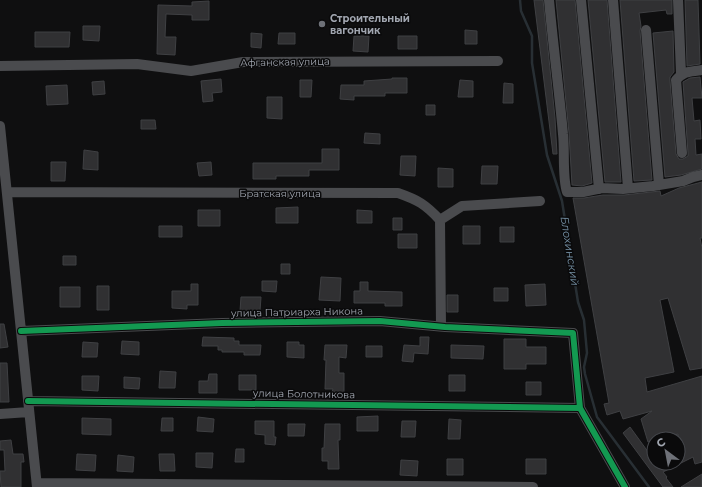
<svg xmlns="http://www.w3.org/2000/svg" width="702" height="487" viewBox="0 0 702 487" font-family="Montserrat,sans-serif">
	<style>
		.lines { fill: none; stroke-linecap: round; stroke-linejoin: round }
		.stream { stroke: #282f34; stroke-width: 2.5 }
		.building { fill: #303032; stroke: #3f4043 }
		.minor { stroke: #4a4b4e; stroke-width: 10 }
		.cycleway-casing { stroke: #0a0a0b; stroke-width: 8 }
		.cycleway { stroke: #139951; stroke-width: 6 }
		.poi-dot { fill: #6e7178; stroke: #0a0a0b; stroke-width: 1.5 }
		.labels { text-anchor: middle; dominant-baseline: central; stroke-width: 3; stroke-linejoin: round; paint-order: stroke }
		.poi-label { font-size: 10px; font-weight: bold; fill: #a1a6b0; stroke: #0a0a0b; text-anchor: start }
		.street-label { font-size: 10px; fill: #a1a6b0; stroke: #0a0a0b }
		.water-label { font-size: 11px; font-style: italic; fill: #7995aa; stroke: #0a0a0b }
	</style>
	<rect width="100%" height="100%" fill="#0f0f10"/>
	<g class="lines">
		<path class="stream" d="M520 0 521 11 532 36V63L547 155 562 201 578 302 584 320 587 353 584 367 585 374 597 417 649 487"/>
	</g>
	<path class="building" d="M534 0H543L555 118 557 154H553Z
		M556 0H575L592 183 582 186 572 185 569 133Z
		M588 0H607L621 182H605Z
		M620 0H672V14H667L666 10 639 13 641 26 640 31 652 180 634 181Z
		M685 0H698L700 64 687 66Z
		M209 1V20H192V15L166 14 165 37H176L175 55 157 54 158 5 192 6V2Z
		M83 26H100L99 41 83 40Z
		M465 30 477 31V44H465Z
		M673 31 674 72 670 77V81L676 154 679 159H683L688 156V153L683 82 690 78 700 77 702 98H692L694 121 700 120 701 139H695L696 155 702 154V169L681 175 665 177 653 33Z
		M35 32H70L69 47H35Z
		M251 33 262 34 261 48 251 47Z
		M279 33H295V44H278Z
		M354 36H369L368 52 353 51Z
		M398 36H417V49H398Z
		M392 78H407V93H385V96H354V100L340 99 341 85H364V81L392 79Z
		M221 79 222 92 212 93 213 101 203 102 201 81Z
		M300 80H312L311 97H300Z
		M460 80 473 81V97H458Z
		M104 81 105 94 93 95 92 82Z
		M504 83 513 84V103H503Z
		M67 85 68 104 47 105 46 86Z
		M267 97H282V119L267 118Z
		M426 105H435V115H426Z
		M141 120H155L156 129H141Z
		M365 133 380 134V144L364 143Z
		M322 149H339V170H309V176H276V179H253V163H322Z
		M84 150 98 152V170L83 169Z
		M401 156H416L415 176 400 175Z
		M51 162H66L65 181H51Z
		M211 162 212 175 199 176 197 163Z
		M482 166H498L497 184H481Z
		M438 168 453 169V187H438Z
		M702 182V238H700L702 248V368L690 370 668 298 660 300 674 372 645 378 647 392 702 376V462L695 464 693 457 663 472 667 477 666 478 673 487H663L623 433 630 427 654 460V463H678V434L660 439H654V441L648 442 641 419 652 411 623 419 620 411 607 415 604 404 609 403 573 198H584L603 195H624L660 191 661 196 679 188Z
		M298 207V223H276V208Z
		M198 210H220V226H198Z
		M357 210 372 211V223H357Z
		M393 218H402V230H393Z
		M159 226H182V237H159Z
		M463 226H480V244H463Z
		M500 227H514V242H500Z
		M398 234H417V248H398Z
		M63 256H76V265H63Z
		M281 264H290V274H281Z
		M321 277 341 278 340 301 319 300Z
		M262 281H277L276 292 262 291Z
		M360 282H368V291L402 292V306H385V303H354V291H360Z
		M191 284H198V305H187V309L172 308V291H191Z
		M545 284 546 305 526 306 525 285Z
		M97 286H109V310H97Z
		M60 287H80V307H60Z
		M494 288H508V301H494Z
		M447 295H458V312H447Z
		M241 297H261L260 311H240Z
		M0 324H4L8 347 0 348Z
		M203 337 234 338V341H239V345H261L260 355H244V352H222V350H218V346H202Z
		M420 337H429L428 354 414 353 413 362 402 361 404 345 420 346Z
		M504 339H526V347H546V364H526V369H504Z
		M122 341 139 342V355L121 354Z
		M83 342 98 343 97 357H82Z
		M287 342H299V345H304V358L287 357Z
		M325 345H347L346 358 339 357V373H344V393L332 392 333 389H325L326 360H324Z
		M451 345 484 346 483 359 451 358Z
		M366 346H382V357H366Z
		M0 363H7L9 402H0Z
		M160 371 176 372 175 388H159Z
		M209 374H217V393H199V381H208Z
		M239 375H256V390H239Z
		M449 375H465V391H449Z
		M82 376H99L98 391 82 390Z
		M124 377 140 378 139 389 124 388Z
		M526 382H541V395H526Z
		M378 416V431H357V417Z
		M198 417 214 419 213 432 197 431Z
		M82 418 111 419V435L82 434Z
		M162 418H173V431H161Z
		M449 419 461 420 460 439H448Z
		M255 421H274V437H276L275 445 265 444V435L255 434Z
		M402 421H416L415 437H401Z
		M288 424H305L304 436H288Z
		M325 424H340V440H338L339 469H328V461H322V448H324Z
		M11 440 13 454H23L24 462H21V487H1L0 471H5L4 450H0V441Z
		M236 449H244V462H235Z
		M196 453H213L212 468 196 467Z
		M77 454 96 455 95 471 76 470Z
		M159 454H174L175 471H160Z
		M118 455 134 457 133 472 117 471Z
		M447 459H463V475H447Z
		M526 459H546V474H526Z
		M401 460 418 461 417 476 400 475Z
		M702 474V487H681Z"/>
	<g class="lines">
		<path class="minor" d="M549 0C553 45 559 89 563 134 565 151 562 177 567 192H583L602 188 623 189 653 186 683 181 693 177 702 175
			M581 0 599 189
			M613 0 628 188
			M678 0 681 73
			M646 30 659 185
			M0 66 137 64 191 71 243 62 498 61
			M0 126 37 487
			M682 153 676 80C685 70 690 72 702 70
			M7 192 398 193C418 200 425 204 440 220L462 206 540 201
			M440 220 441 326
			M21 331 222 323 380 321 445 327 573 333 580 408 625 487
			M28 401 580 408
			M0 414 29 412
			M37 483 533 487"/>
		<g class="cycleway-casing">
			<path id="cycleway" d="M21 331 222 323 380 321 445 327 573 333 580 408 625 487
				M28 401 580 408"/>
		</g>
		<use href="#cycleway" class="cycleway"/>
	</g>
	<circle class="poi-dot" cx="322" cy="24" r="4"/>
	<g class="labels">
		<g class="poi-label">
			<text x="330" y="18">Строительный<tspan x="330" dy="12">вагончик</tspan></text>
		</g>
		<g class="street-label">
			<text transform="translate(285 62) rotate(-1)">Афганская улица</text>
			<text x="280" y="193">Братская улица</text>
			<text transform="translate(297 312) rotate(-1)">улица Патриарха Никона</text>
			<text transform="translate(304 394) rotate(1)">улица Болотникова</text>
		</g>
		<g class="water-label">
			<text transform="translate(570 251) rotate(81)">Блохинский</text>
		</g>
	</g>
	<g transform="translate(666 451) rotate(328)"><circle r="19" fill="#0a0a0b" stroke="#46484d"/>
	<path d="M0-3L7 15L0 10L-7 15Z" fill="#6e7178"/>
	<text y="-6" font-size="11" font-weight="bold" text-anchor="middle" fill="#a1a6b0">С</text>
	</g>
</svg>
